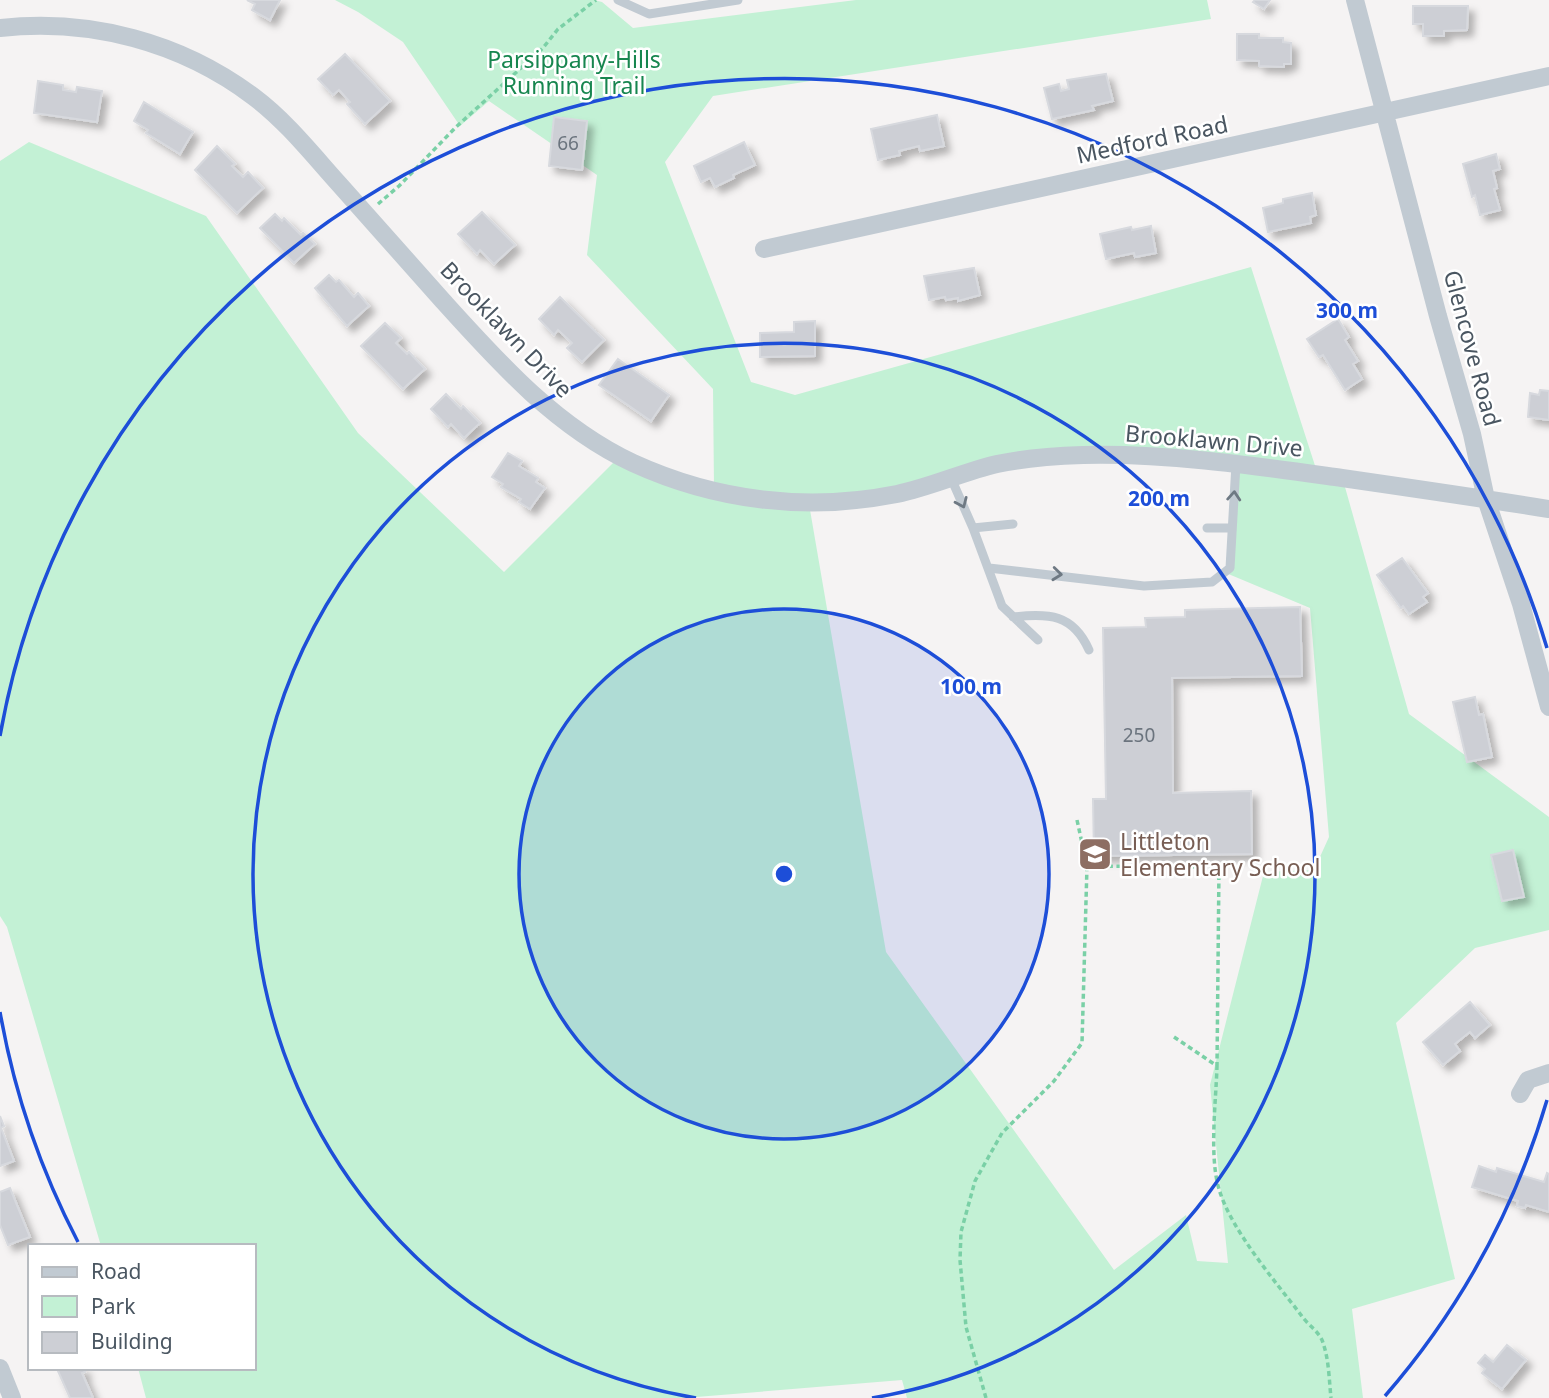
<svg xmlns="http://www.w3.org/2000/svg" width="1549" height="1398" viewBox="0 0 1549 1398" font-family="'Noto Sans',sans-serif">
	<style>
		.green { fill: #c3f1d5; fill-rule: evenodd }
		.building { fill: #cdcfd5; stroke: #d7d9de; stroke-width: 2; filter: url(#shadow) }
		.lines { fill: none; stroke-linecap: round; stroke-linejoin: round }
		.path { stroke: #7ad0a6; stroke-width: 3.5; stroke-dasharray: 5 3.5; stroke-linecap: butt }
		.service { stroke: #c1cad2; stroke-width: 9 }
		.minor { stroke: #c1cad2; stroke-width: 18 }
		.oneway { stroke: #6e7983 }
		.ring { fill: none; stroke: #1d4ed8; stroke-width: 3.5 }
		.labels { text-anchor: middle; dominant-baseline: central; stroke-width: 5; stroke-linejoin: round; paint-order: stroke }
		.number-label { font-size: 19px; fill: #6b747e }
		.park-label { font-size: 23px; fill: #17864f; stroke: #fff }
		.street-label { font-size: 23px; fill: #4a5661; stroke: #fff }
		.education-label { font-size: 23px; fill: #785e54; stroke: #fff; text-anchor: start }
		.centre { fill: #1d4ed8; stroke: #fff; stroke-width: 3.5 }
		.ring-label { font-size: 21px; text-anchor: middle; font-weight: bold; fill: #1d4ed8; stroke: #fff; stroke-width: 5; stroke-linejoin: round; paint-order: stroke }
	</style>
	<defs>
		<filter id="shadow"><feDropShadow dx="6" dy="6" stdDeviation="3.5" flood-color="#0004"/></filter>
	</defs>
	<rect width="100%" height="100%" fill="#f5f3f3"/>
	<path class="green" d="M335 0H594L602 2 633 28 856 0H1207L1211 19 713 96 665 162 751 382 795 395 1251 267 1319 478 1343 480 1409 714 1549 817V930L1475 948 1396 1023 1455 1279 1352 1309 1363 1398H907L902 1380 684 1398H146L138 1368H254V1246H101L7 927 0 916V161L29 142 206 216 358 433 504 572 622 454 714 487 713 389 587 255 597 175 489 101 460 126 403 42 358 12ZM1081 452 1234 467 1226 573 1310 608 1329 837 1314 870 1264 872 1210 1085 1228 1263 1197 1261 1186 1215 1114 1270 886 952 809 504Z"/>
	<path class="building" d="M247 0H280L270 20 252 10 255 4Z
		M1255 0H1270L1264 9 1253 2Z
		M1413 6H1468L1467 30 1444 31V36H1423V24H1413Z
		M1237 34H1259V38H1283V42L1291 43V64H1284V67L1259 66V61L1237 60Z
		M345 54 390 101 365 124 347 104 350 102 339 90 333 95 318 79Z
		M1106 74 1113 101 1092 106 1094 110 1052 119 1044 88 1059 84 1061 91 1069 89 1067 80Z
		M38 81 63 85V90L76 92 77 87 102 91 97 122 34 113Z
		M144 102 193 132 180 154 146 133 148 130 134 121Z
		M937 115 944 146 920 151 919 146 899 151 900 155 878 160 871 129Z
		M554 117 587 121 582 170 549 166Z
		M744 142 755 165 733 175 734 178 715 187 710 178 701 182 694 166Z
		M217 146 235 164 232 166 243 177 248 172 263 188 237 213 195 170Z
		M1496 154 1500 169 1493 171 1497 188 1494 189 1500 210 1480 215 1475 195 1472 197 1463 164Z
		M1312 193 1316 215 1310 217 1311 223 1268 232 1263 208 1283 203V199Z
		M482 212 515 245 494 264 480 250 477 254 458 234Z
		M275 214 282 221 284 218 301 235 303 233 315 244 294 263 260 228Z
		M1151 226 1156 253 1135 257 1134 253 1106 259 1100 234 1131 227 1132 230Z
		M974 268 980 295 958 301V298L946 300 945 297 929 300 924 276Z
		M329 275 336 282 339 280 354 297 358 293 369 306 347 326 315 288Z
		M560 297 604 340 582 362 567 348 572 343 558 330 554 335 539 319Z
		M1338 319 1349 337 1345 340 1358 361 1353 364 1362 379 1345 390 1323 355 1319 357 1307 339Z
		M815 321V356L760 357V333L794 332V322Z
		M385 323 401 338 396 343 407 354 409 352 425 369 403 389 361 346Z
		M618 359 669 395 651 421 599 385Z
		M1540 390 1549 391V420L1528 417 1530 393 1539 395Z
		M446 394 461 409 463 406 480 423 464 438 451 424 448 427 431 409Z
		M508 453 522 461 519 466 538 478 536 482 545 488 530 509 519 502 521 499 501 487 503 484 492 477Z
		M1402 558 1428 593 1423 597 1427 602 1409 614 1403 606 1401 608 1377 575Z
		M1300 607 1302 676 1172 678 1173 793 1251 791 1252 854 1094 856 1093 799H1106L1103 628 1146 627 1145 618 1185 617V610Z
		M1475 697 1479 715 1483 714 1492 757 1467 762 1453 702Z
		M1513 850 1524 897 1502 901 1491 855Z
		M1470 1002 1490 1025 1475 1038 1470 1032 1455 1044 1460 1051 1443 1065 1423 1042Z
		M0 1116 4 1126 1 1128 14 1161 0 1166Z
		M1479 1166 1496 1172 1497 1168 1544 1182 1547 1173 1549 1174V1212L1526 1205 1525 1208 1517 1206 1518 1201 1472 1187Z
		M10 1188 30 1237 8 1245 0 1225V1192Z
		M1507 1345 1526 1360 1502 1389 1482 1373 1485 1369 1478 1363 1485 1355 1493 1362Z
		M60 1368H83L85 1372 82 1373 93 1398H70L58 1371Z"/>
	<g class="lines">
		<path class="path" d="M378 204 399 186 456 127 543 48 558 29 596 0
			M1077 820 1087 866 1219 867 1217 1066
			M1174 1037 1217 1066C1216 1102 1209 1156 1219 1189 1231 1230 1275 1281 1301 1315 1307 1324 1318 1331 1322 1340 1329 1358 1329 1379 1331 1398
			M986 1398 966 1327 960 1260 961 1232 975 1181 1002 1133 1054 1081 1082 1043 1087 866"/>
		<path class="service" d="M618 0 649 14 738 0
			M951 478 973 528 1002 606 1038 640
			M973 528 1013 524
			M1207 528H1232
			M989 568 1144 586 1212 582 1230 568 1236 464
			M1013 617C1049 613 1073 614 1089 650"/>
		<path class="minor" d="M1355 0 1438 316 1472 434 1486 499 1521 604 1549 707
			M0 28C90 18 181 42 254 97 286 121 312 154 339 184 374 223 408 262 443 301 499 363 556 427 633 463 716 501 807 512 897 494 931 487 963 472 997 464 1025 458 1054 456 1083 455 1170 453 1256 466 1342 478 1411 488 1480 498 1549 509
			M764 249 1549 76
			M1520 1094 1528 1080 1549 1073
			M0 1368 12 1398"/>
	</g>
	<defs><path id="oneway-chevron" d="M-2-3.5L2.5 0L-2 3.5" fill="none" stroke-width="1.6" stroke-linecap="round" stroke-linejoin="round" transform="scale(1.75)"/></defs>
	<g class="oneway">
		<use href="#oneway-chevron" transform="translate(1234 496) rotate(-86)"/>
		<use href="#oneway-chevron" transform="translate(962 503) rotate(66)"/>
		<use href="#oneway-chevron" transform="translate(1057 574) rotate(6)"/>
	</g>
	<circle cx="784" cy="874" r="265" fill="#1d4ed8" fill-opacity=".12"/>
	<g class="ring">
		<circle cx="784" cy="874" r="265"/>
		<path d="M696 1398A531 531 0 1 1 872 1398"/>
		<path d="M1547 1100A796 796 0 0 1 1385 1396M78 1242A796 796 0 0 1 0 1012M0 736A796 796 0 0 1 1547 648"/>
	</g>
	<defs>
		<g id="school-square" transform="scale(1.75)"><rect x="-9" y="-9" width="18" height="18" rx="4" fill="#8d6e63" stroke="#fff"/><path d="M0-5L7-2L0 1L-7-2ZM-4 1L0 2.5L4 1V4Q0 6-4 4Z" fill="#fff"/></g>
	</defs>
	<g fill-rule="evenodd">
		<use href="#school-square" x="1095" y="854"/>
	</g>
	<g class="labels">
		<g class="number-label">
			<text x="568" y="143">66</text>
			<text x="1139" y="735">250</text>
		</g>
		<g class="park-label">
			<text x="574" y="59">Parsippany-Hills<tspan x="574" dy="26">Running Trail</tspan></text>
		</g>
		<g class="street-label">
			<text transform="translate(1152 139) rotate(-12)">Medford Road</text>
			<text transform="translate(507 329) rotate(46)">Brooklawn Drive</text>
			<text transform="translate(1473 348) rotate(75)">Glencove Road</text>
			<text transform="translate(1214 440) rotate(5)">Brooklawn Drive</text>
		</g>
		<g class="education-label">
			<text x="1120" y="841">Littleton<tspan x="1120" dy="26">Elementary School</tspan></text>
		</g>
	</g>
	<circle cx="784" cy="874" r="10" class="centre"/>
	<g class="ring-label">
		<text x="1347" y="318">300 m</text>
		<text x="1159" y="506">200 m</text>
		<text x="971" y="694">100 m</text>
	</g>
	<rect x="28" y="1244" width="228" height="126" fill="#ffffff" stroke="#b7bbc0" stroke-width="2"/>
	<rect x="42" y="1267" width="35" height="10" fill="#c1cad2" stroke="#b7bbc0" stroke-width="2"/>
	<text x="91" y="1279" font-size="21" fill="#4a5661">Road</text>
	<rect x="42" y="1296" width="35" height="21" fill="#c3f1d5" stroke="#b7bbc0" stroke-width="2"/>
	<text x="91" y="1314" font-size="21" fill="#4a5661">Park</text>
	<rect x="42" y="1332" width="35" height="21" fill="#cdcfd5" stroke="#b7bbc0" stroke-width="2"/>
	<text x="91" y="1349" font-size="21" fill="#4a5661">Building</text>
</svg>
